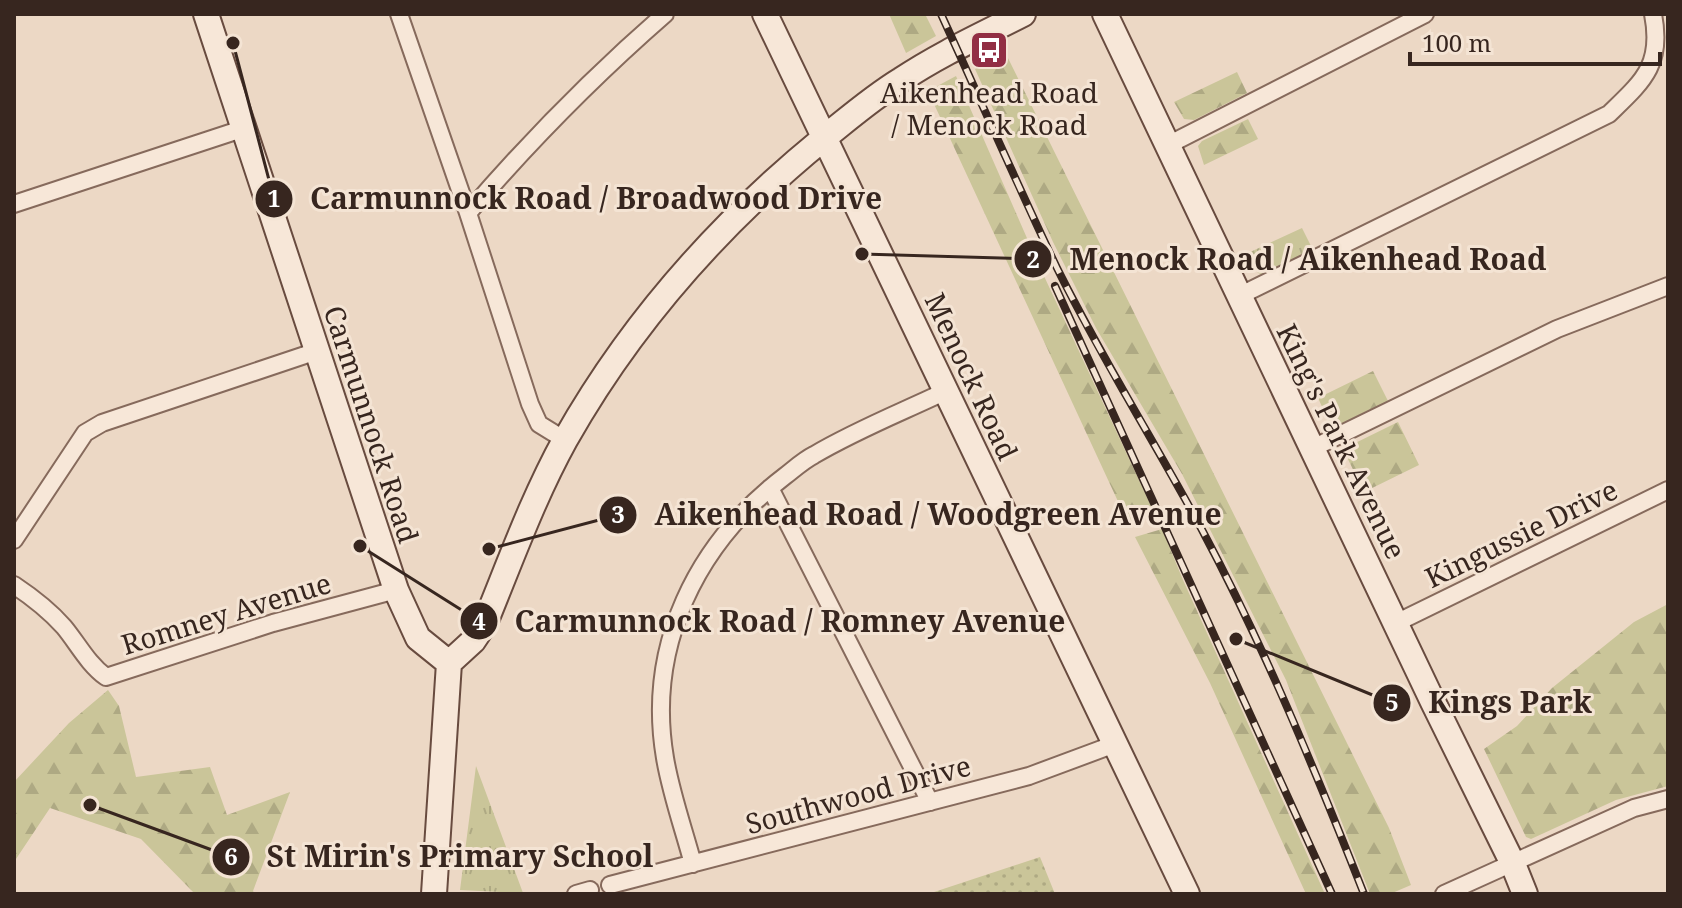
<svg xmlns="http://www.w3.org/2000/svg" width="1682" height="908" viewBox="0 0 1682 908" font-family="'Noto Serif',serif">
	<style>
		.grass { fill: url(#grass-tufts) }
		.forest { fill: url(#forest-firs) }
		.park { fill: url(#park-dots) }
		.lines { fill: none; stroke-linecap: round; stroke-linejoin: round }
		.street-casing { stroke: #866a5c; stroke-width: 20 }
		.secondary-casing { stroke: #684b3f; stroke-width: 28 }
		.street { stroke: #f7e7d8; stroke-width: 16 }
		.secondary { stroke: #f7e7d8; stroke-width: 24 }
		.rail-casing { stroke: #37261f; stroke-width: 8 }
		.rail { stroke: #f4e4d4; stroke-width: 5; stroke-dasharray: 15; stroke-linecap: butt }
		.labels { text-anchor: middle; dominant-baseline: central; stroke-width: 6; stroke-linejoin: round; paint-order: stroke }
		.poi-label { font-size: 28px; fill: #37261f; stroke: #f4e4d4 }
		.street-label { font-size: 28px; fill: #37261f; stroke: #f4e4d4 }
		.leader { fill: none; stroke: #37261f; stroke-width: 3 }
		.callout-dot { fill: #37261f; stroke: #f4e4d4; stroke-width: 3 }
		.mark-label { font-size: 24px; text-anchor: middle; font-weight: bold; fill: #fff }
		.callout-label { font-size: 30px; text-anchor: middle; font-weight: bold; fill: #37261f; stroke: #f4e4d4; stroke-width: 6; stroke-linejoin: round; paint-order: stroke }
	</style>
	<defs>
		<pattern id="grass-tufts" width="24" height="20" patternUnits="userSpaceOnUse" patternTransform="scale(2)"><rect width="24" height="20" fill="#cac599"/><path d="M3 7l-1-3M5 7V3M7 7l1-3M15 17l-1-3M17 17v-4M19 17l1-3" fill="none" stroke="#aea983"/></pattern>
		<pattern id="forest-firs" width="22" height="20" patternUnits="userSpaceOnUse" patternTransform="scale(2)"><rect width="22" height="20" fill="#cac599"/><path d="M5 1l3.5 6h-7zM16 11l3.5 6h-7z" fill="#aea983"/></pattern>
		<pattern id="park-dots" width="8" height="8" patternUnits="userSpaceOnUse" patternTransform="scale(2)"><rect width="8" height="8" fill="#cac599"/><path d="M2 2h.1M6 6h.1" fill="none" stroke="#aea983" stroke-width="1.8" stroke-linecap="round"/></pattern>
	</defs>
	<rect width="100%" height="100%" fill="#ecd8c5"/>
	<path class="grass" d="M1302 228 1313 250 1261 274 1258 273 1248 253Z
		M476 766 523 893 460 890Z"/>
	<path class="forest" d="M889 14H925L936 36 906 53Z
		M1006 54 1389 828 1411 885 1390 894H1370L1286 680 1182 474 1096 328 1053 242 975 69Z
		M1237 72 1247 93 1194 120 1184 119 1174 102Z
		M956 76 1037 261 1152 508 1128 523 928 91Z
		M1248 119 1258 139 1204 165 1198 146 1202 141Z
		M1373 371 1388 401 1332 428 1318 398Z
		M1398 422 1419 465 1364 492 1343 449Z
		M1162 529 1183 580 1325 894H1306L1210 683 1135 537Z
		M1668 604V786L1616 800 1531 839 1526 837 1484 749 1517 726 1552 688 1634 622Z
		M108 690 119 706 136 777 210 767 227 815 290 792 253 891 255 894H195L141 839 50 808 14 862V782L69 723Z"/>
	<path class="park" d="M1040 857 1055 894H928Z"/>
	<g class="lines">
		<g class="street-casing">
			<path id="street" d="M399 14 468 213 530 404 539 424 565 440
				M1168 145 1425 14
				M14 204 242 129
				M468 213C529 142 595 75 665 14
				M1239 296 1609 114C1643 81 1663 65 1653 14
				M1313 448 1557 329 1668 286
				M770 488 930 802
				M14 540 85 433 102 423 317 351
				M14 585C32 597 49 610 64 627 78 644 88 664 106 677L273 623 396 590
				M1396 623 1668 490
				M693 864C684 830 671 794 665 758 646 646 696 544 785 476 794 469 804 460 814 455 856 430 902 412 946 391
				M610 885 1029 776 1115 744
				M576 894 590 890
				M1444 894 1634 808 1668 799"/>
		</g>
		<g class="secondary-casing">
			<path id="secondary" d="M206 14 396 590 418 638 449 663
				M765 14 1187 894
				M1105 14 1433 702 1513 864 1525 894
				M449 663 473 641 485 623C510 562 533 498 565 440 631 323 720 223 824 138 849 118 873 97 901 80 940 54 982 35 1023 14
				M434 894 449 663"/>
		</g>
		<use href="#street" class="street"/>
		<use href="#secondary" class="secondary"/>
		<g class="rail-casing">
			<path id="rail" d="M941 14C980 99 1017 184 1057 268 1101 357 1154 441 1201 528 1264 646 1315 770 1364 894
				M1055 286 1332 894"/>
		</g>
		<use href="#rail" class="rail"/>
	</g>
	<defs>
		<g id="bus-square" transform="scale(2)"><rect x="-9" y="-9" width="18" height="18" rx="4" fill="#922e44" stroke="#f4e4d4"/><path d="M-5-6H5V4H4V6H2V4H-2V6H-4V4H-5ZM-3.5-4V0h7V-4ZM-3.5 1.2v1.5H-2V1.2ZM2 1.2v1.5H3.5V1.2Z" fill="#fff"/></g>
	</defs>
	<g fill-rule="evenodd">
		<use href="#bus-square" x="989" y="50"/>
	</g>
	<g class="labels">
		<g class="poi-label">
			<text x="989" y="92">Aikenhead Road<tspan x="989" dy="32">/ Menock Road</tspan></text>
		</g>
		<g class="street-label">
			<text transform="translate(972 376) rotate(65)">Menock Road</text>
			<text transform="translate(372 424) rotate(72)">Carmunnock Road</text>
			<text transform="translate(1342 441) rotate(64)">King's Park Avenue</text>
			<text transform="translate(1521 533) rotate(-26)">Kingussie Drive</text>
			<text transform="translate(226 613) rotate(-17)">Romney Avenue</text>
			<text transform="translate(858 794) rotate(-15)">Southwood Drive</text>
		</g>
	</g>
	<path class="leader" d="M233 43L274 199M862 254L1033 259M489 549L618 515M360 546L479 621M1236 639L1392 703M90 805L231 857"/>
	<g class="callout-dot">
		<circle cx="233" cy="43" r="8"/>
		<circle cx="862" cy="254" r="8"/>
		<circle cx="489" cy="549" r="8"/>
		<circle cx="360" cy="546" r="8"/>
		<circle cx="1236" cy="639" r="8"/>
		<circle cx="90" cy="805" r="8"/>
		<circle cx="274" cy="199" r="20"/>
		<circle cx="1033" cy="259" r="20"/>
		<circle cx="618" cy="515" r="20"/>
		<circle cx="479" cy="621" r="20"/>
		<circle cx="1392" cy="703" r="20"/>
		<circle cx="231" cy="857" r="20"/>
	</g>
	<g class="mark-label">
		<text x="274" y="207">1</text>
		<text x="1033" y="268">2</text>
		<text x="618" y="523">3</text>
		<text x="479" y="630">4</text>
		<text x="1392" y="711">5</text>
		<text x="231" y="865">6</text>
	</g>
	<g class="callout-label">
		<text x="596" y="209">Carmunnock Road / Broadwood Drive</text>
		<text x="1308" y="270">Menock Road / Aikenhead Road</text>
		<text x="938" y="525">Aikenhead Road / Woodgreen Avenue</text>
		<text x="790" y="632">Carmunnock Road / Romney Avenue</text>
		<text x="1510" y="713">Kings Park</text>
		<text x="460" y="867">St Mirin's Primary School</text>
	</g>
	<rect width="1682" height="908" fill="none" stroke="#37261f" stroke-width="32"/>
	<path d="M1410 52v12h250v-12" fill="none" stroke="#37261f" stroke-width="4"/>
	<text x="1422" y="52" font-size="24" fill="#37261f" stroke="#f4e4d4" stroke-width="6" paint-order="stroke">100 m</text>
</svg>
